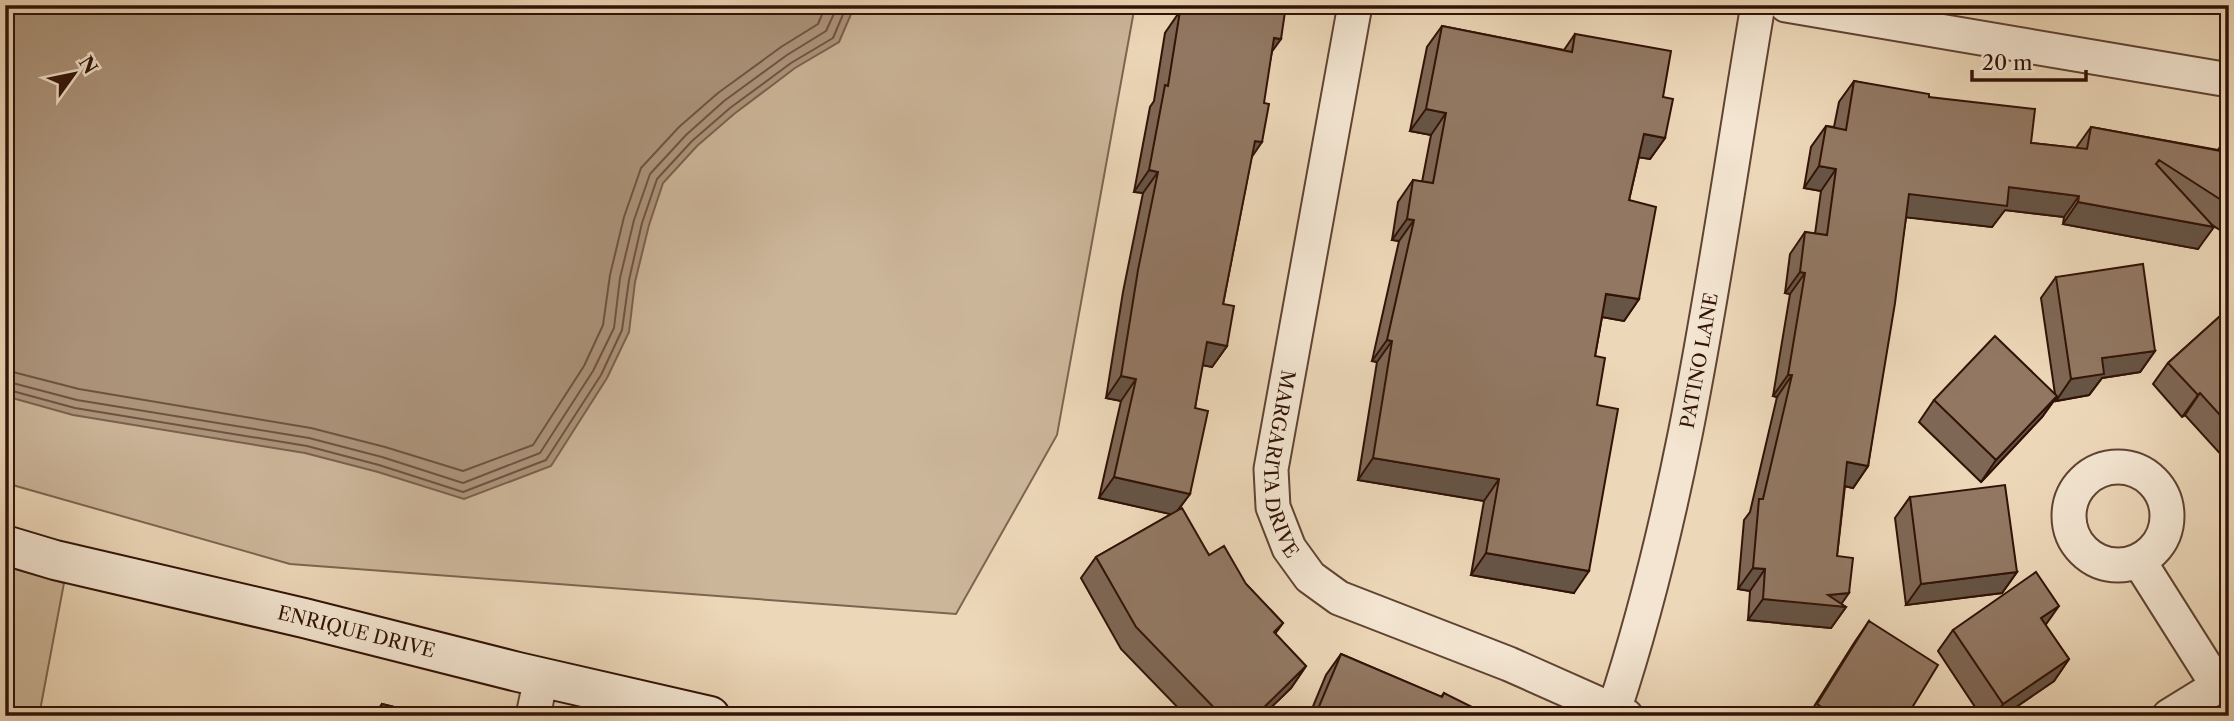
<svg xmlns="http://www.w3.org/2000/svg" width="2234" height="721" viewBox="0 0 2234 721" font-family="'Libre Caslon Text',serif">
	<style>
		.green { fill: #ccb69a; stroke: #7e6450; stroke-width: 2 }
		.water { fill: #ac947b; stroke: #7b604c; stroke-width: 2 }
		.lines { fill: none; stroke-linecap: round; stroke-linejoin: round }
		.shore { stroke: #6e5340; stroke-width: 2 }
		.street-casing { stroke: #604332; stroke-width: 37 }
		.secondary-casing { stroke: #311206; stroke-width: 42 }
		.street { stroke: #f3e5d1; stroke-width: 33 }
		.secondary { stroke: #f3e5d1; stroke-width: 38 }
		.wall { fill: #7e6755; stroke: #311206; stroke-width: 2 }
		.shaded-wall { fill: #665445; stroke: #311206; stroke-width: 2 }
		.building { fill: #927863; stroke: #311206; stroke-width: 2 }
		.labels { text-anchor: middle; dominant-baseline: central; stroke-width: 5; stroke-linejoin: round; paint-order: stroke }
		.street-label { font-size: 19px; fill: #311206; stroke: #f3e5d1 }
	</style>
	<rect width="100%" height="100%" fill="#ecd7b8"/>
	<filter id="stains"><feTurbulence type="fractalNoise" baseFrequency=".00286" numOctaves="4"/><feColorMatrix values="0 0 0 0 .2 0 0 0 0 .09 0 0 0 0 .02 0 0 0 .5 -.17"/></filter>
	<radialGradient id="worn" r=".72"><stop offset=".6" stop-color="#630" stop-opacity="0"/><stop offset="1" stop-color="#630" stop-opacity=".3"/></radialGradient>
	<path class="green" d="M5 5H1135L1057 435 956 614 290 564 16 486 5 479Z
		M5 566 64 583 39 716H5Z"/>
	<path class="water" d="M5 5H855L839 42 795 68 734 114 697 146 663 183 649 225 635 282 629 332 607 378 551 466 464 499 378 472 305 453 73 415 5 396Z"/>
	<g class="lines">
		<path class="shore" d="M5 370 79 389 311 428 385 447 463 471 533 445 584 366 603 325 610 275 624 217 641 168 679 127 718 93 781 47 818 24 826 5
			M5 381 77 400 309 438 382 457 463 483 540 453 593 371 614 328 620 278 634 220 650 174 686 135 724 101 787 55 826 31 838 5
			M5 389 75 408 307 446 379 465 463 492 546 460 601 375 622 330 629 280 642 223 657 179 692 141 730 108 791 63 833 38 847 5"/>
		<g class="street-casing">
			<g id="street">
				<path id="s1" d="M1355 5 1271 469 1273 507 1289 548 1310 577 1339 598 1509 664 1626 716"/>
				<path d="M1786 5 2229 80"/>
				<circle cx="2118" cy="516" r="49"/>
				<path d="M2139 561 2218 686"/>
				<path id="s2" d="M1614 710C1689 484 1718 240 1758 5"/>
				<path d="M533 716 541 678"/>
				<path d="M2169 716 2229 679"/>
			</g>
		</g>
		<g class="secondary-casing">
			<g id="secondary">
				<path id="s3" d="M5 545 55 560 304 618 518 672 710 716"/>
			</g>
		</g>
		<use href="#street" class="street"/>
		<use href="#secondary" class="secondary"/>
	</g>
	<path class="wall" d="M1192 5H1286L1272 51 1223 304 1227 346 1212 367 1202 365 1195 408 1190 494 1178 510 1209 555 1246 584 1283 623 1275 634 1306 666 1291 688 1262 716H1186L1121 649 1081 578 1096 557 1171 514 1099 498 1121 401 1106 398 1123 292 1143 193 1134 192 1150 107 1154 101 1165 33 1180 11 1191 13Z
		M1442 26 1564 50 1575 34 1663 97 1665 138 1650 159 1639 157 1629 200 1639 299 1624 321 1602 317 1595 356 1597 405 1574 593 1471 575 1484 501 1358 480 1377 362 1372 361 1399 241 1392 240 1398 202 1413 180 1422 182 1431 135 1410 131 1427 47Z
		M1854 81 1929 97 2031 143 2076 148 2091 127 2218 150 2223 142 2229 144V236L2212 225 2198 249 2063 224 2064 217 2005 210 1992 227 1906 217 1868 466 1853 488 1845 486 1837 556 1841 604 1846 607 1831 628 1748 620 1750 591 1738 589 1744 520 1750 512 1777 397 1773 396 1790 294 1785 293 1790 254 1805 232 1815 234 1821 191 1804 188 1811 147 1826 126 1834 127 1839 102Z
		M2056 277 2155 351 2140 372 2102 378 2089 395 2056 401V398L2042 417 1981 482 1919 422 1934 400 2055 394 2041 298Z
		M2229 308V481L2221 468 2226 460 2185 415 2182 417 2153 384 2168 363Z
		M1910 497 2017 572 2002 593 1906 605 1895 518Z
		M1869 621 1907 716H1808L1854 643Z
		M2045 625 2069 659 2054 681 2003 716H1981L1938 651 1953 630Z
		M1341 654 1441 697 1444 693 1475 716H1309L1326 675Z
		M382 704 431 716H373Z"/>
	<path class="shaded-wall" d="M2206 5H2229V10Z
		M1274 38 1281 39 1266 60Z
		M1426 109 1446 113 1431 135 1410 131Z
		M1644 134 1665 138 1650 159 1629 156Z
		M1255 141 1262 142 1247 164Z
		M1819 166 1836 169 1821 191 1804 188Z
		M1149 170 1158 172 1143 193 1134 192Z
		M2009 187 2079 196 2064 217 2005 210 1992 227 1894 216 1909 194Z
		M2078 202 2214 227 2198 249 2063 224Z
		M1407 219 1414 220 1399 241 1392 240Z
		M1800 272 1805 273 1790 294 1785 293Z
		M1606 294 1639 299 1624 321 1591 315Z
		M1387 340 1392 341 1377 362 1372 361Z
		M1207 342 1227 346 1212 367 1192 363Z
		M2155 351 2140 372 2102 378 2089 395 2056 401 2071 379 2102 358Z
		M1788 375H1792L1777 397 1773 396Z
		M1121 376 1136 379 1121 401 1106 398Z
		M2200 393 2185 415 2182 417 2198 395Z
		M2057 396 2042 417 1981 482 1996 460Z
		M1373 458 1499 479 1484 501 1358 480Z
		M1847 462 1868 466 1853 488 1832 483Z
		M1114 477 1190 494 1174 515 1099 498Z
		M1486 553 1589 571 1574 593 1471 575Z
		M1753 568 1765 569 1750 591 1738 589Z
		M2017 572 2002 593 1906 605 1921 584Z
		M1849 593 1840 606 1846 607 1831 628 1748 620 1763 599 1828 595Z
		M2059 606 2044 627 2041 618Z
		M2069 659 2054 681 2003 716H1995L2003 704Z
		M1306 666 1291 688 1262 716H1255Z"/>
	<path class="building" d="M1203 5H1286L1281 39 1274 38 1264 103 1269 104 1262 142 1255 141 1223 304 1234 306 1227 346 1207 342 1195 408 1208 411 1190 494 1114 477 1136 379 1121 376 1138 270 1158 172 1149 170 1165 85 1168 86 1180 11 1201 14Z
		M1442 26 1572 52 1575 34 1671 51 1663 97 1673 99 1665 138 1644 134 1629 200 1656 207 1639 299 1606 294 1595 356 1605 358 1597 405 1618 409 1589 571 1486 553 1499 479 1373 458 1392 341 1387 340 1414 220 1407 219 1413 180 1433 183 1446 113 1426 109Z
		M1854 81 1929 94V97L2035 109 2031 143 2087 149 2091 127 2221 151 2223 142 2229 144V205L2159 160 2156 164 2214 227 2078 202 2079 196 2009 187 2007 206 1909 194 1895 303 1868 466 1847 462 1837 556 1853 558 1849 593 1828 595 1846 607 1763 599 1765 569 1753 568 1759 499H1763L1792 375H1788L1805 273 1800 272 1805 232 1827 235 1836 169 1819 166 1826 126 1846 130Z
		M2143 264 2155 351 2102 358 2104 374 2071 379 2056 277Z
		M2229 308V425L2200 393 2198 395 2168 363Z
		M1995 336 2057 396 1996 460 1934 400Z
		M2005 485 2017 572 1921 584 1910 497Z
		M1182 508 1209 555 1224 546 1246 584 1283 623 1274 632 1306 666 1255 716H1222L1136 627 1096 557Z
		M2036 572 2059 606 2041 618 2069 659 2003 704 1953 630Z
		M1869 621 1938 665 1907 716H1835L1817 704Z
		M1341 654 1442 697 1444 693 1478 710 1475 716H1315Z
		M382 704 431 716H379Z"/>
	<g class="labels">
		<g class="street-label">
			<text stroke="none"><textPath href="#s2" startOffset="360">PATINO LANE</textPath></text>
			<text stroke="none"><textPath href="#s1" startOffset="467">MARGARITA DRIVE</textPath></text>
			<text stroke="none"><textPath href="#s3" startOffset="362">ENRIQUE DRIVE</textPath></text>
		</g>
	</g>
	<rect width="2234" height="721" fill="none" stroke="#ecd7b8" stroke-width="28"/>
	<rect x="7" y="7" width="2220" height="707" fill="none" stroke="#311206" stroke-width="3.5"/>
	<rect x="14" y="14" width="2206" height="693" fill="none" stroke="#311206" stroke-width="2"/>
	<g transform="translate(74 74) rotate(57)" stroke="#f3e5d1" stroke-width="5" paint-order="stroke">
	<path d="M0-5L12 26L0 18L-12 26Z" fill="#311206"/>
	<text y="-10" font-size="19" font-weight="bold" text-anchor="middle" fill="#311206">N</text>
	</g>
	<path d="M1972 70v10h114v-10" fill="none" stroke="#311206" stroke-width="3.5"/>
	<text x="1982" y="70" font-size="21" fill="#311206" stroke="#f3e5d1" stroke-width="5" paint-order="stroke">20 m</text>
	<rect width="100%" height="100%" filter="url(#stains)"/>
	<rect width="100%" height="100%" fill="url(#worn)"/>
</svg>
